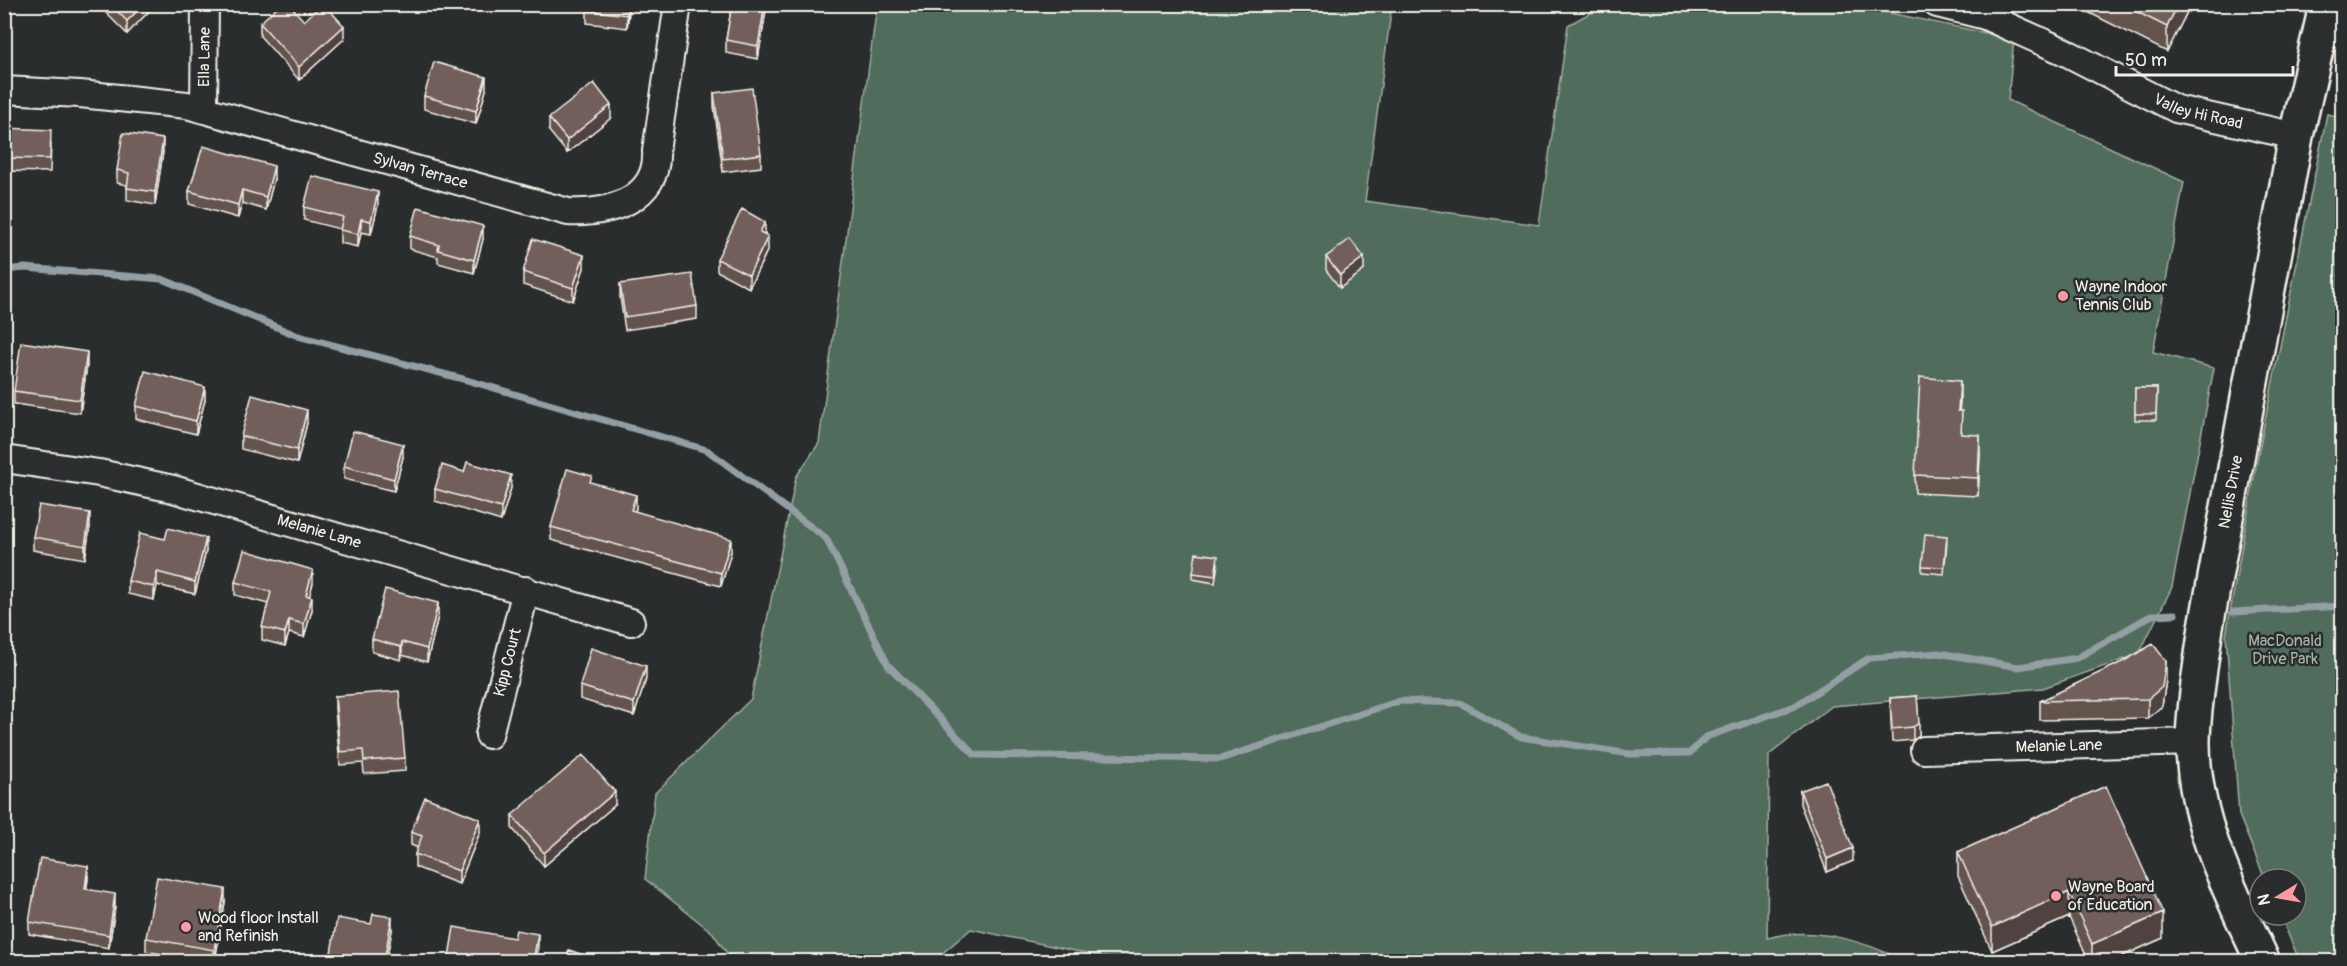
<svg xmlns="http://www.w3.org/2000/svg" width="2347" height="966" viewBox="0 0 2347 966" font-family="Pangolin,sans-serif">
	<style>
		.green { fill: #506c5b; stroke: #a2aea2; stroke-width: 1.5 }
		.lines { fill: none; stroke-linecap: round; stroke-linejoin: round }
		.stream { stroke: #939fa4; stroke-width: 7 }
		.minor-casing { stroke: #f4f1e8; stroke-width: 30 }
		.tertiary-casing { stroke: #f4f1e8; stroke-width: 38 }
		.minor { stroke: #2a2d2e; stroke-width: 26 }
		.tertiary { stroke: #2a2d2e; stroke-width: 33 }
		.wall { fill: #62524e; stroke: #f4f1e8; stroke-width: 1.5 }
		.shaded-wall { fill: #504240; stroke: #f4f1e8; stroke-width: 1.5 }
		.building { fill: #725f5b; stroke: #f4f1e8; stroke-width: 1.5 }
		.poi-dot { fill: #ff9aa2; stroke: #2a2d2e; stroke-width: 2 }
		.labels { text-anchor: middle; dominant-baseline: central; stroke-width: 5; stroke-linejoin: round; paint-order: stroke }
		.street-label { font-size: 16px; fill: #f4f1e8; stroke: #2a2d2e }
		.poi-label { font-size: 16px; fill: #f4f1e8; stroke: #2a2d2e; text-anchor: start }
		.park-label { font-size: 16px; fill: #aab5a9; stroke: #2a2d2e }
	</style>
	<rect width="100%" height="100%" fill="#2a2d2e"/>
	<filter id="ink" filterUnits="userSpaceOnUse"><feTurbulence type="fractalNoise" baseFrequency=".0167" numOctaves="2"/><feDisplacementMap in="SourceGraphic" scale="12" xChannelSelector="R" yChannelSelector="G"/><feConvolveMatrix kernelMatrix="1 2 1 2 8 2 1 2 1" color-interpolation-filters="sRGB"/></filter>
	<g filter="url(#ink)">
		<path class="green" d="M877 5H1392L1365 201 1539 225 1568 25 1590 13 1622 5H1852L2014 39 2008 100 2184 182 2153 352 2214 368 2172 587 2139 654 2043 688 1832 706 1769 755 1767 938C1813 926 1863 940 1904 961L1127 962 971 929 933 961H732L713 933 645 879 655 793 751 699 796 477 819 443Z
			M2327 114 2342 117V824L2338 834 2342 850V961L2300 962 2280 915H2296V879H2265L2239 815 2226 635 2258 455Z"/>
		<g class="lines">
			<path class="stream" d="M4 270 25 268 162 279 298 336 463 379 707 450 826 538 888 665 975 755 1220 759 1400 701 1460 703 1521 737 1630 754 1690 753 1706 737 1795 706 1869 658 1939 653 2018 667 2077 658 2152 615 2175 614
				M2233 612 2342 606"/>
			<g class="minor-casing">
				<g id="minor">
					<path id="s1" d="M1937 4 1985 16 2063 51 2176 109 2296 136"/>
					<path d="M2320 29 2342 34"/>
					<path id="s2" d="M4 90 80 94 187 105 568 212C608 214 659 200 656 151L678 4"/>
					<path id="s3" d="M204 109 205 4"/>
					<path id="s4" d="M4 459 99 473 173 489 631 622"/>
					<path id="s5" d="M489 735 526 590"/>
					<path id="s6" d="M1924 750 2193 742"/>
				</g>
			</g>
			<g class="tertiary-casing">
				<g id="tertiary">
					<path id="s7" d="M2263 962C2231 893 2192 818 2193 740 2194 702 2201 664 2206 627L2296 136 2324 15V4"/>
				</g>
			</g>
			<use href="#minor" class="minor"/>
			<use href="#tertiary" class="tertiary"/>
		</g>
		<path class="wall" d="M101 4H156L127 34 101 8Z
			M587 4H630L627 28 587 23Z
			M732 4H767L758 59 726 53V40Z
			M2072 4H2189V8L2167 52Z
			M304 21 344 39 299 80 260 36V23Z
			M486 90 476 124 424 109V96Z
			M714 93 761 154V167L723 172 714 106Z
			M549 118H611L567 153 549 131Z
			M4 128 51 143 50 172 4 171Z
			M163 152 155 205 127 200V185L117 183V170Z
			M274 179 266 210 242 203 238 218 189 204V191Z
			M378 205 371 234 361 232 358 247 340 243V229L304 220V207Z
			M765 234 768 249 749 288 717 271V259Z
			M410 236 483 239 474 273 438 263V257L410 249Z
			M1326 257 1364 270 1340 288 1326 270Z
			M584 268 573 301 523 285V272Z
			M620 284 697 306V319L625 330 620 297Z
			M87 365 80 413 14 404V391Z
			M2135 388H2157L2156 420H2135Z
			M1960 399 1959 411 1962 434 1980 453 1978 496 1915 493V475Z
			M205 400 196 434 136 419V406Z
			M307 423 297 463 241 449V436Z
			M403 457 394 491 344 479V466Z
			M592 483 636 508 635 511 731 552 721 586 551 540V527Z
			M511 488 501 521 435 501V489Z
			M90 526 85 559 33 550V537Z
			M1947 542 1944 574 1922 572V566Z
			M206 551 195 594 157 585 154 600 128 594V581Z
			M1218 563 1215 583 1193 579V573Z
			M235 582 313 583 309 596 312 610 304 637 289 633 285 646 262 640V627L268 604 235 595Z
			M438 616 427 662 402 655 401 660 372 652V639Z
			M646 679 634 716 580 699V686Z
			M2166 680 2162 706 2148 718 2040 720V701Z
			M335 696 405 758V771L364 774 363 763 340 765 335 709Z
			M1917 696 1919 736 1913 740 1892 742 1890 698Z
			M2106 786 2163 938 2109 962H2089L2069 917 1992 951 1958 876V852Z
			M1800 791 1853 861 1827 872 1800 804Z
			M615 805 544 866 512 828V815Z
			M411 832H480L459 884 415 867V854L418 848 411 845Z
			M88 879 86 889 115 907 109 948 29 934V922Z
			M225 902 215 962H205L146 951V938Z
			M392 930 386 962H331V953Z"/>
		<path class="shaded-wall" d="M144 4H156L127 34V21Z
			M628 4H630L627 28V15Z
			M765 4H767L758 59V46Z
			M2178 4H2189V8L2167 52V27Z
			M344 26V39L299 80V67Z
			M486 77V90L476 124V111Z
			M611 105V118L567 153V140Z
			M163 139V152L155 205V192Z
			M274 166V179L266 210V197Z
			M242 190V203L238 218V205Z
			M378 192V205L371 234V221Z
			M361 219V232L358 247V234Z
			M765 222V234L760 232Z
			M483 226V239L474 273V260Z
			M768 236V249L749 288V275Z
			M584 255V268L573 301V288Z
			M1364 257V270L1340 288V275Z
			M87 352V365L80 413V400Z
			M1960 381V399L1958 429V411Z
			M205 387V400L196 434V421Z
			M307 410V423L297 463V450Z
			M1980 435V453L1978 496V478Z
			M403 444V457L394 491V479Z
			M511 475V488L501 521V508Z
			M636 495V508L631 523V510Z
			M90 513V526L85 559V546Z
			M206 538V551L195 594V582Z
			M731 539V552L721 586V573Z
			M313 570V583L306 608V595Z
			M157 572V585L154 600V587Z
			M312 597V610L304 637V624Z
			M438 603V616L427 662V649Z
			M289 620V633L285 646V633Z
			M402 642V655L401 660V647Z
			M2166 661V680L2162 706 2148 718V699Z
			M646 666V679L634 716V703Z
			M1919 723V736L1913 740V727Z
			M615 792V805L544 866V853Z
			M480 819V832L459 884V871Z
			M1853 848V861L1827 872V859Z
			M88 866V879L85 902V889Z
			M225 889V902L214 962V950Z
			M2069 892V917L1992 951V927Z
			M115 894V907L109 948V935Z
			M2163 913V938L2109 962H2092V944Z
			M392 917V930L386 962H384Z
			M538 934V947L535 962H533Z"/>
		<path class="building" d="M110 4H144L127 21Z
			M280 4H289L304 21 322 4H324L344 26 299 67 260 23Z
			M587 4H628L627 15 587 10Z
			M732 4H765L758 46 726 40Z
			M2121 4H2178L2167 27Z
			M434 62 486 77 476 111 424 96Z
			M594 83 611 105 567 140 549 118Z
			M752 88 761 154 723 159 714 93Z
			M4 128 51 130 50 159 4 158Z
			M123 133 163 139 155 192 127 188 129 173 117 170Z
			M203 146 274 166 266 197 242 190 238 205 189 191Z
			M312 176 378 192 371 221 361 219 358 234 340 230 343 217 304 207Z
			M418 207 483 226 474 260 438 250 439 245 410 236Z
			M742 209 765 222 760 232 768 236 749 275 717 259Z
			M533 239 584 255 573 288 523 272Z
			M1350 239 1364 257 1340 275 1326 257Z
			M692 274 697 306 625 317 620 284Z
			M21 342 87 352 80 400 14 391Z
			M145 371 205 387 196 421 136 406Z
			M1920 377 1960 381 1958 411H1962L1961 434 1980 435 1978 478 1915 475Z
			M2135 388H2157L2156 414H2135Z
			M252 395 307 410 297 450 241 436Z
			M353 431 403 444 394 479 344 466Z
			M467 462 511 475 501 508 435 489 442 465 464 472Z
			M567 469 592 476 590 482 636 495 631 510 731 539 721 573 551 527Z
			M39 505 90 513 85 546 33 537Z
			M168 528 206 538 195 582 157 572 154 587 128 581 140 533 165 539Z
			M1925 534 1947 536 1944 567 1922 566Z
			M244 550 313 570 306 595 312 597 304 624 289 620 285 633 262 627 271 592 235 582Z
			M1196 553 1218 556 1215 576 1193 573Z
			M385 589 438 603 427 649 402 642 401 647 372 639Z
			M2153 644 2166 661 2162 687 2148 699 2040 701 2124 661Z
			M591 648 646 666 634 703 580 686Z
			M399 691 405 758 364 761 363 750 340 752 335 696Z
			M1917 696 1919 723 1913 727 1892 729 1890 698Z
			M583 755 615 792 544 853 512 815Z
			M1826 781 1853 848 1827 859 1800 791Z
			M2106 786 2163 913 2092 944 2069 892 1992 927 1958 852Z
			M425 797 480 819 459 871 415 854 422 836 411 832Z
			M40 858 88 866 85 889 115 894 109 935 29 922Z
			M157 877 225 889 214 950 146 938Z
			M373 914 392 917 384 962 331 953 337 918 371 924Z
			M454 927 514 938 516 930 538 934 533 962H448Z
			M569 950 603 962H565Z"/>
	</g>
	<g class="poi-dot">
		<circle cx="2063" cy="296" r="6"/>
		<circle cx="2056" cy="896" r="6"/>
		<circle cx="186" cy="927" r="6"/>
	</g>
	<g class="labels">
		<g class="street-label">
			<text stroke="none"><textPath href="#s3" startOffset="52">Ella Lane</textPath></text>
			<text stroke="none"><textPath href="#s1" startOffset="284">Valley Hi Road</textPath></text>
			<text stroke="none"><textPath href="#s2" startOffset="426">Sylvan Terrace</textPath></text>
			<text stroke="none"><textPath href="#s7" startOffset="486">Nellis Drive</textPath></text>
			<text stroke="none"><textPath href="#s4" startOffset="324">Melanie Lane</textPath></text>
			<text stroke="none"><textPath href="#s5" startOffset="75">Kipp Court</textPath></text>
			<text stroke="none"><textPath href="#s6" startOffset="135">Melanie Lane</textPath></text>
		</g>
		<g class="poi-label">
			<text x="2075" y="287">Wayne Indoor<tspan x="2075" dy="18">Tennis Club</tspan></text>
			<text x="2068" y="887">Wayne Board<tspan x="2068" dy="18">of Education</tspan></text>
			<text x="198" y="918">Wood floor Install<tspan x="198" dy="18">and Refinish</tspan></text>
		</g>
		<g class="park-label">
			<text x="2285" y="641">MacDonald<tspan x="2285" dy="18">Drive Park</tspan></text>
		</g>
	</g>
	<rect width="2347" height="966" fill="none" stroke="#2a2d2e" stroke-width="24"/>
	<rect x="12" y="12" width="2323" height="942" fill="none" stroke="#f4f1e8" stroke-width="2" filter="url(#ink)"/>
	<g transform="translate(2278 897) rotate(259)"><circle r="28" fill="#2a2d2e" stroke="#7b7b78" stroke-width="1.5"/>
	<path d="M0-4.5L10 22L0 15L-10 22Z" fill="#ff9aa2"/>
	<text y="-9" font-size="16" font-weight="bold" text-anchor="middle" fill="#f4f1e8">N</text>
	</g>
	<path d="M2116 66v9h177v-9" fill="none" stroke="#f4f1e8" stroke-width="3"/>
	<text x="2125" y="66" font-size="18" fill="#f4f1e8" stroke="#2a2d2e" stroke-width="4.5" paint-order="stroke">50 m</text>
</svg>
